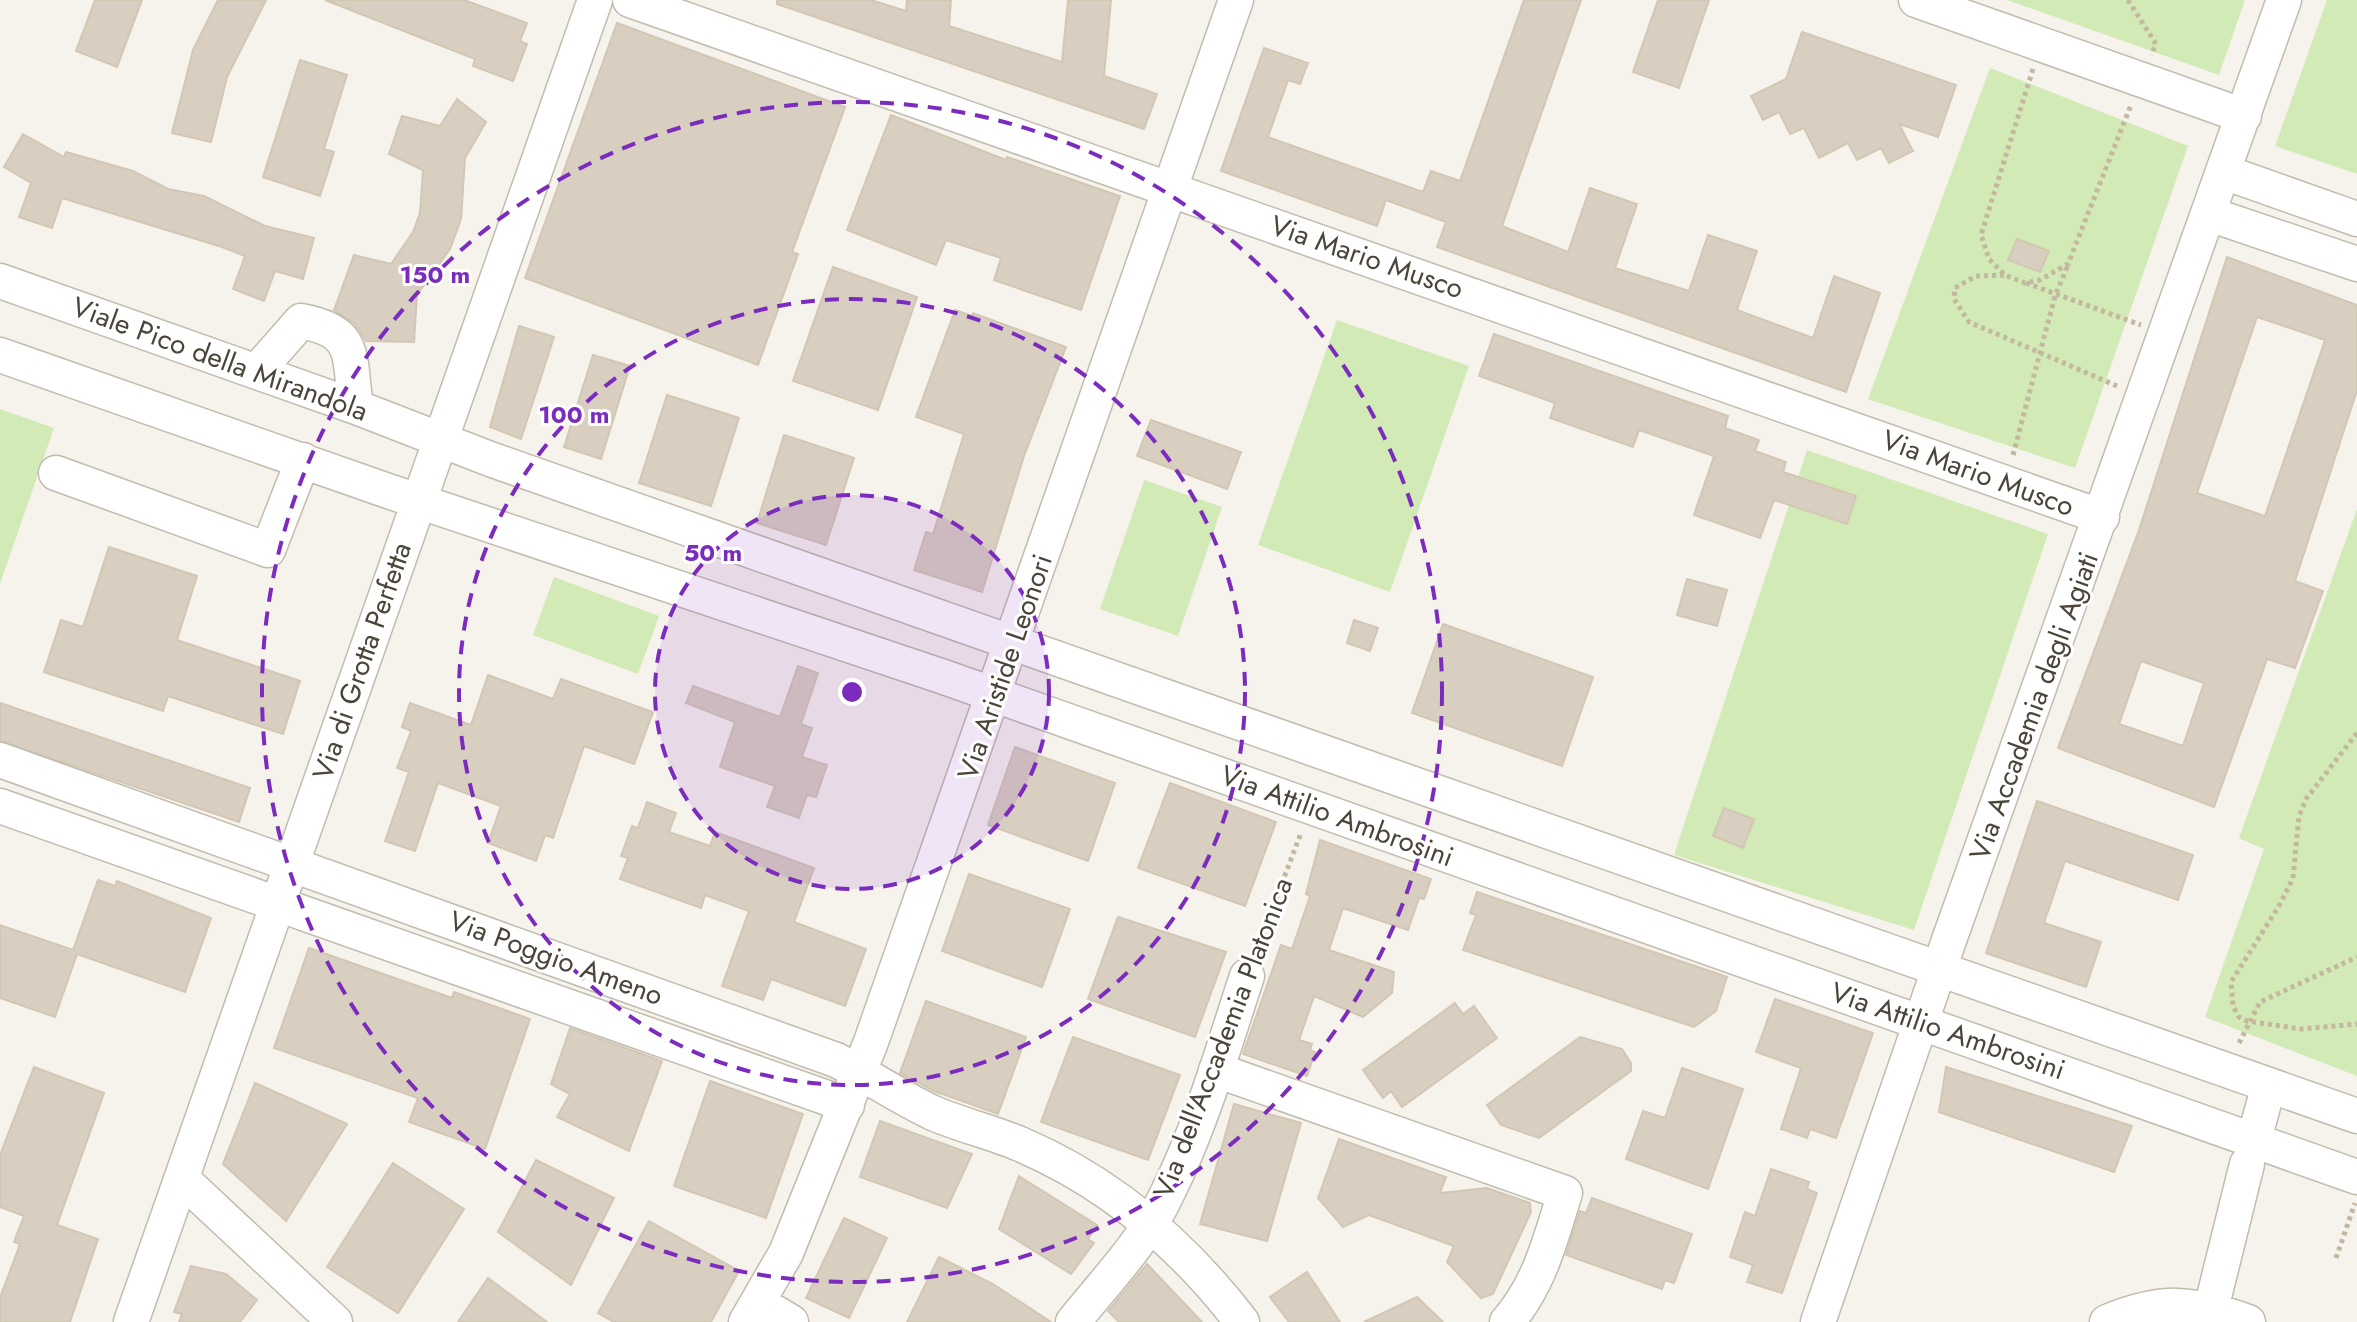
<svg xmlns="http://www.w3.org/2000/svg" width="2357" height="1322" viewBox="0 0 2357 1322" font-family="Jost,sans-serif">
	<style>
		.green { fill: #d2eab5 }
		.building { fill: #d8cfc1; stroke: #d3c7b4; stroke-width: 2; fill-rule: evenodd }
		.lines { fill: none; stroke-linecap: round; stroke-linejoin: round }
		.minor-casing { stroke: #c2bbae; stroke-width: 37 }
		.path { stroke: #c4b79f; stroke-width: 5; stroke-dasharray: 4 4; stroke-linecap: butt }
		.minor { stroke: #fff; stroke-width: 34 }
		.ring { fill: none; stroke: #7b2cbf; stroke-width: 4; stroke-dasharray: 14 10 }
		.labels { text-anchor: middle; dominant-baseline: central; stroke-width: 6; stroke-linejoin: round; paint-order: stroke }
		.street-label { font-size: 28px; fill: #4b4439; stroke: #fff }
		.centre { fill: #7b2cbf; stroke: #fff; stroke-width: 4 }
		.ring-label { font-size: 24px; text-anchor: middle; font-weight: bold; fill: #7b2cbf; stroke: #fff; stroke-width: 6; stroke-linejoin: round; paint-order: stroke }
	</style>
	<rect width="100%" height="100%" fill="#f6f3ec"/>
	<path class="green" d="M2007 0H2245L2219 75Z
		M2327 0H2357V174L2275 146Z
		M1990 68 2188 146 2075 468 1868 399Z
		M1337 320 1469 366 1390 592 1258 545Z
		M0 409 54 428 0 584Z
		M1807 450 2048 534 1914 930 1674 855Z
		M1144 480 1222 507 1178 636 1100 609Z
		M2357 509V1076L2205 1017 2264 849 2239 838Z
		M554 577 659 616 638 674 533 635Z"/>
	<path class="building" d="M95 0H142L117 67 76 51Z
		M218 0H266L227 77 211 142 172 133 193 50Z
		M325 0H464L527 23 520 41 527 44 513 81 473 66 475 59Z
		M777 0H871L906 11 907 0H951L949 26 1062 62 1068 0H1111L1104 76 1157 94 1144 129 777 4Z
		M1524 0H1581L1502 226 1568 252 1590 188 1637 204 1615 268 1689 291 1708 235 1757 251 1737 310 1813 338 1834 276 1880 293 1846 392 1437 247 1446 222 1386 200 1377 226 1221 171 1264 48 1308 63 1300 84 1288 80 1268 137 1423 192 1431 171 1460 181Z
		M1658 0H1709L1679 88 1633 72Z
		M617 23 845 107 792 252 798 254 758 365 525 278Z
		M1802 32 1956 85 1938 137 1899 124 1913 151 1889 163 1881 148 1857 160 1848 143 1819 158 1804 128 1790 134 1779 112 1763 120 1751 96 1786 79Z
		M300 60 347 75 324 149 334 152 320 196 263 177Z
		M457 99 486 122 465 158 461 219 450 249 417 295 414 342 366 341 355 324 334 310 354 255 391 264 413 232 420 213 423 170 389 154 402 116 440 126Z
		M891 115 1006 160 1007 157 1120 196 1081 310 994 280 1001 258 946 240 936 265 847 230Z
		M23 134 64 157 66 152 133 171 168 189 204 196 265 226 314 238 303 279 275 271 264 301 233 289 245 256 222 247 62 198 52 228 19 217 31 183 4 167Z
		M2017 239 2049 251 2040 272 2008 260Z
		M2227 257 2357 305V390L2295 581 2323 591 2295 668 2267 659 2214 807 2058 748 2139 530ZM2257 317 2325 340 2265 516 2197 493ZM2141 661 2204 683 2183 746 2119 724Z
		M833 267 917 297 878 410 793 381Z
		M955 310 972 316 973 313 1066 347 1024 456 982 592 914 570 926 532 933 534 964 434 916 417Z
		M519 326 554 337 521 439 490 427Z
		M1494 334 1728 416 1725 428 1759 440 1755 451 1786 462 1783 472 1856 496 1847 524 1774 500 1760 538 1694 515 1714 456 1639 430 1633 447 1550 418 1555 403 1479 376Z
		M593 355 630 366 601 459 564 447Z
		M667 395 739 418 711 506 639 483Z
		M1151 420 1241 452 1227 489 1137 456Z
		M784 435 854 458 826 545 757 523Z
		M109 547 197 576 177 640 300 681 283 734 168 696 163 711 44 672 61 620 83 627Z
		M1687 579 1727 590 1717 626 1677 615Z
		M1354 620 1378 628 1370 651 1347 643Z
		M1443 624 1593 677 1562 766 1412 713Z
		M798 666 818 673 801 724 812 728 802 757 827 765 816 797 807 795 799 818 767 807 775 786 720 767 735 722 686 703 693 686 780 717Z
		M488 675 553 699 561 679 653 712 634 764 584 746 553 838 545 835 536 861 488 843 501 806 438 783 415 851 385 841 409 772 397 768 411 731 402 727 410 703 471 725Z
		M0 703 250 788 239 822 0 741Z
		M1015 747 1115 783 1088 861 988 825Z
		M1170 783 1276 822 1245 906 1138 868Z
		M2037 801 2193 855 2178 900 2065 861 2044 923 2101 942 2086 987 1986 953Z
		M647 802 676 813 669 832 710 846 715 832 814 868 794 922 866 949 845 1006 771 979 763 1000 722 986 749 911 705 895 701 908 620 879 628 858 621 856 632 826 638 828Z
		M1724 808 1754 819 1743 848 1713 836Z
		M1320 840 1431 879 1424 899 1419 898 1408 930 1343 908 1329 950 1394 972 1392 993 1363 1017 1314 996 1299 1040 1312 1044 1310 1050 1315 1052 1307 1076 1243 1054 1281 945 1292 949 1310 896 1306 894Z
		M969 874 1070 909 1042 987 942 951Z
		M98 880 115 886 117 881 211 918 185 992 77 954 55 1017 0 998V925L73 950Z
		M1477 892 1727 977 1716 1011 1694 1027 1463 950 1476 915 1470 913Z
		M1118 917 1226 952 1195 1037 1088 999Z
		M309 948 452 998 454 992 530 1019 485 1149 409 1122 418 1098 274 1048Z
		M1775 999 1873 1033 1836 1138 1810 1129 1807 1138 1781 1129 1801 1068 1756 1052Z
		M926 1001 1026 1037 998 1114 934 1091 900 1073Z
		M1455 1003 1463 1014 1474 1006 1497 1038 1402 1107 1391 1091 1383 1098 1363 1070Z
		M570 1028 662 1061 629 1151 557 1117 570 1094 551 1084Z
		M1073 1037 1180 1075 1148 1160 1041 1122Z
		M1580 1037 1622 1049 1631 1063V1071L1539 1138 1501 1125 1487 1105Z
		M34 1067 104 1093 57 1225 98 1239 70 1322H0V1298L20 1244 14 1242 24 1216 0 1207V1155Z
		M1946 1067 2132 1126 2114 1172 1939 1112Z
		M1682 1068 1743 1089 1708 1189 1626 1159 1643 1111 1665 1118Z
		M710 1081 803 1114 766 1218 674 1186Z
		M255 1083 347 1124 286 1221 223 1164Z
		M1234 1104 1301 1123 1267 1241 1200 1224Z
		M880 1121 972 1154 947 1208 860 1177Z
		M1339 1139 1446 1177 1440 1193 1487 1188 1530 1203 1531 1212 1493 1294 1481 1298 1447 1262 1454 1246 1369 1215 1343 1227 1318 1198Z
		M536 1160 614 1198 571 1285 498 1232Z
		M393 1163 464 1209 398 1313 327 1267Z
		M1771 1169 1809 1182 1807 1189 1817 1193 1782 1293 1747 1282 1753 1265 1730 1257 1745 1212 1755 1216Z
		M1019 1176 1097 1225 1088 1239 1094 1243 1071 1274 999 1229Z
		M1592 1198 1692 1234 1674 1283 1665 1280 1662 1289 1566 1255 1580 1211 1586 1213Z
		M844 1218 887 1238 849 1318 806 1298Z
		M649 1221 739 1271 711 1322H614L598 1313Z
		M939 1257 993 1284 1051 1322H907Z
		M1147 1264 1202 1322H1119L1108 1311Z
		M191 1266 226 1274 257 1300 240 1322H179L182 1314 174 1312Z
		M1307 1272 1340 1322H1289L1270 1297Z
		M488 1278 523 1304 547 1322H458Z
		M1417 1297 1443 1322H1364Z"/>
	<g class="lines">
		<g class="minor-casing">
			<path id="minor" d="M630 0 2102 517
				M1916 0 2244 116
				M2224 172 2357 219
				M2209 214 2357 264
				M0 281 356 407 490 459 2357 1116
				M0 355 388 491 941 676 2357 1177
				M257 371 301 321C359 332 348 356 356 407
				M56 473 268 550 303 460
				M0 760 836 1060C869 1076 899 1097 933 1113 961 1125 991 1132 1020 1144 1109 1182 1183 1245 1242 1322
				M0 806 847 1105
				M1216 1070 1565 1193C1550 1240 1540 1284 1507 1322
				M2254 1139 2269 1085
				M182 1179 335 1322
				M759 1303 791 1322
				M2211 1309 2247 1164
				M131 1322 595 0
				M746 1322 786 1253 871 1042 1236 0
				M1073 1322C1105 1282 1145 1241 1167 1194 1201 1126 1223 1049 1247 976
				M1818 1322 1948 943 2284 0
				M2107 1322C2163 1299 2191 1302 2248 1322"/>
		</g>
		<path class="path" d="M2128 0 2156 44 2151 55
			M2033 69 1981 235 1989 259 2005 275 2025 283 2040 280 2068 264 2131 105
			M2004 275 1976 276 1955 288 1954 299 1969 322 2117 386
			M2026 283 2141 325
			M2013 455 2055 296 2068 265
			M2357 733 2306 799 2299 816 2293 878 2279 906 2231 982 2233 1006 2239 1017 2247 1021 2301 1029 2357 1024
			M1256 951 1301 833
			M2239 1043 2260 1002 2357 957
			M2336 1258 2355 1203"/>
		<use href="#minor" class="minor"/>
	</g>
	<circle cx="852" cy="692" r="197" fill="#7b2cbf" fill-opacity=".12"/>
	<g class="ring">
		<circle cx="852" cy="692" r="197"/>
		<circle cx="852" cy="692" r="393"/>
		<circle cx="852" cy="692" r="590"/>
	</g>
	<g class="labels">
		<g class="street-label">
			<text transform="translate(1367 257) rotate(19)">Via Mario Musco</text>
			<text transform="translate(220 359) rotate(20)">Viale Pico della Mirandola</text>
			<text transform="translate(1978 473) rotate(20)">Via Mario Musco</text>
			<text transform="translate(362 661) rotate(-71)">Via di Grotta Perfetta</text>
			<text transform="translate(1005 667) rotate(-71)">Via Aristide Leonori</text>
			<text transform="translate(2034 706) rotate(-70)">Via Accademia degli Agiati</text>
			<text transform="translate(1337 816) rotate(20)">Via Attilio Ambrosini</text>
			<text transform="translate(556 958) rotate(20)">Via Poggio Ameno</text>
			<text transform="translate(1948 1031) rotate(19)">Via Attilio Ambrosini</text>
			<text transform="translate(1223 1038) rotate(-69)">Via dell'Accademia Platonica</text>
		</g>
	</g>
	<circle cx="852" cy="692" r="12" class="centre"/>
	<g class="ring-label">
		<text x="435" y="283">150 m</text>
		<text x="574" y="423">100 m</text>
		<text x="713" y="561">50 m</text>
	</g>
</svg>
